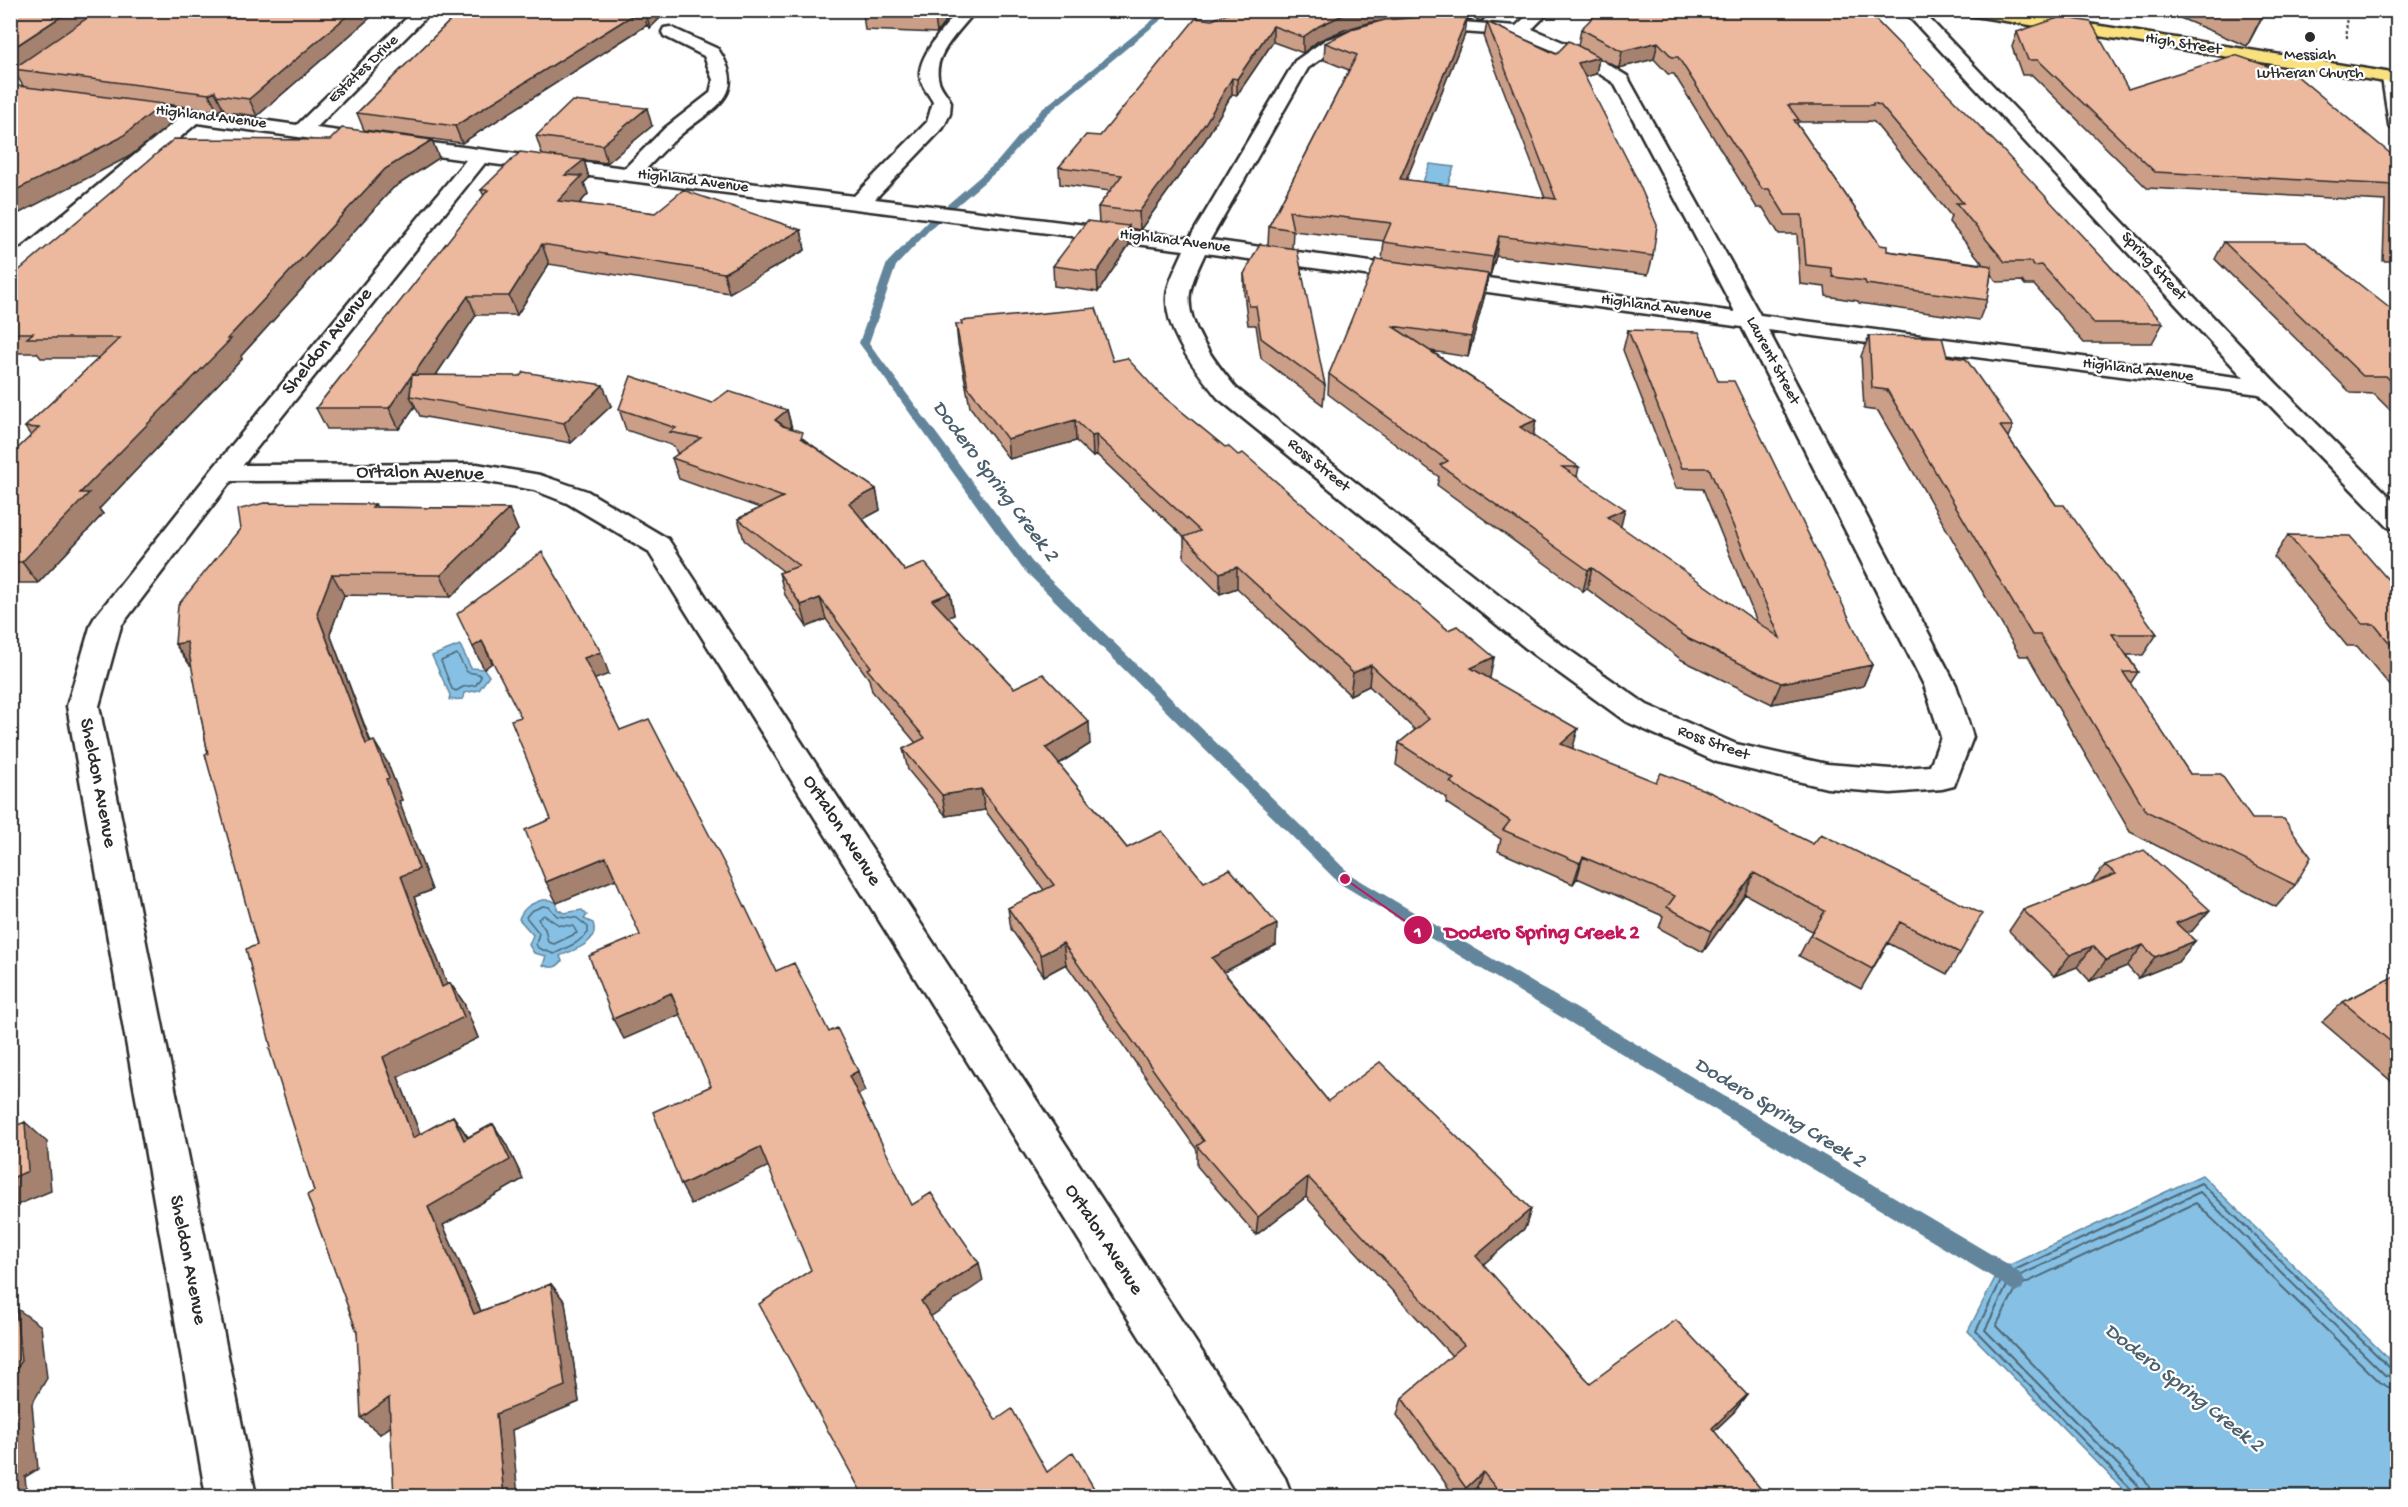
<svg xmlns="http://www.w3.org/2000/svg" width="2408" height="1507" viewBox="0 0 2408 1507" font-family="'Gochi Hand',sans-serif">
	<style>
		.water { fill: #86c1e5; stroke: #62859b; stroke-width: 1.5 }
		.lines { fill: none; stroke-linecap: round; stroke-linejoin: round }
		.shore-far1 { stroke: #4f6775; stroke-width: 1.5 }
		.shore { stroke: #4f6775; stroke-width: 2 }
		.stream { fill: #62859b; fill-rule: evenodd }
		.minor-casing { stroke: #2b2b2b; stroke-width: 5 }
		.major-casing { stroke: #2b2b2b; stroke-width: 5 }
		.path { stroke: #2b2b2b; stroke-width: 2; stroke-dasharray: 3 2; stroke-linecap: butt }
		.minor { fill: #fff; fill-rule: evenodd }
		.major { fill: #fae180; fill-rule: evenodd }
		.wall { fill: #cb9e88; stroke: #2b2b2b; stroke-width: 1.5; fill-rule: evenodd }
		.shaded-wall { fill: #a5816f; stroke: #2b2b2b; stroke-width: 1.5 }
		.building { fill: #ecb89e; stroke: #2b2b2b; stroke-width: 1.5 }
		.poi-dot { fill: #2b2b2b; stroke: #fff; stroke-width: 2 }
		.labels { text-anchor: middle; dominant-baseline: central; stroke-width: 4.5; stroke-linejoin: round; paint-order: stroke }
		.far-street-label { font-size: 16px; fill: #2b2b2b; stroke: #fff }
		.far-poi-label { font-size: 16px; fill: #2b2b2b; stroke: #fff }
		.street-label { font-size: 20px; fill: #2b2b2b; stroke: #fff }
		.water-label { font-size: 21px; font-style: italic; fill: #4b606c; stroke: #fff }
		.leader { fill: none; stroke: #c2185b; stroke-width: 2 }
		.callout-dot { fill: #c2185b; stroke: #fff; stroke-width: 2 }
		.mark-label { font-size: 18px; text-anchor: middle; font-weight: bold; fill: #fff }
		.callout-label { font-size: 21px; text-anchor: middle; font-weight: bold; fill: #c2185b; stroke: #fff; stroke-width: 4.5; stroke-linejoin: round; paint-order: stroke }
	</style>
	<rect width="100%" height="100%" fill="#fff"/>
	<filter id="ink" filterUnits="userSpaceOnUse"><feTurbulence type="fractalNoise" baseFrequency=".0167" numOctaves="2"/><feDisplacementMap in="SourceGraphic" scale="12" xChannelSelector="R" yChannelSelector="G"/><feConvolveMatrix kernelMatrix="1 2 1 2 8 2 1 2 1" color-interpolation-filters="sRGB"/></filter>
	<g filter="url(#ink)">
		<path class="water" d="M1430 164 1454 167 1446 189 1421 186Z
			M460 645 471 668 484 669 489 676 479 690 464 693 463 699 449 700 450 695 432 656Z
			M542 900H551L557 903V909L564 913 582 910 587 915 584 919 593 923C600 943 574 950 560 956L562 961C556 969 551 968 543 965L546 956 534 953 529 945 533 935 519 919C523 907 531 904 542 900Z
			M2202 1175 2397 1367V1496H2130L1968 1331 1999 1270Z"/>
		<g class="lines">
			<path class="shore-far1" d="M457 654 467 672 479 674 481 677 476 685 463 687 456 691 452 689 441 661Z
				M543 906 549 907 557 916 577 918 588 927V933L576 943 554 954 538 948 536 944 539 933 526 917 531 911Z
				M544 915 559 925 573 926 577 933 554 944 548 942 545 929 538 919Z"/>
			<path class="shore" d="M2134 1496 2132 1490 1976 1331 2004 1275 2201 1183 2391 1369 2398 1371
				M2141 1496 2137 1484 1985 1330 2010 1280 2200 1192 2385 1375 2398 1379
				M2150 1496 2149 1487 2144 1479 1996 1326 2017 1287 2196 1203 2380 1382 2388 1387 2398 1388"/>
			<path class="stream" d="M1165 10H1173L1047 114 1003 166 933 226 896 266 869 343 1032 562 1351 875 2006 1263 2022 1275 2025 1282 2022 1289 2015 1292 1992 1277 1339 883 1022 568 859 343 887 263 927 222 997 162 1041 110Z"/>
			<g class="minor-casing">
				<path id="minor" d="M109 10H129L16 89 10 90V77Z
					M415 10H433L316 128 625 168 665 128 710 93 713 80 704 56 664 36 662 32 664 28 670 27 718 49C751 98 709 109 678 137 666 147 656 159 645 170L854 196 927 122 933 102C928 93 921 86 920 76 918 56 946 25 959 10H976C963 28 934 52 938 77 939 87 947 93 951 102L950 114 943 128 875 199 1190 238 1295 61 1325 40 1366 27 1372 28 1374 32 1372 36 1337 48 1308 68 1210 240 1735 312 1614 83 1579 61 1518 36 1420 29 1412 24 1420 19 1516 26 1533 10H1551L1532 29 1591 54 1627 76 1760 315 2244 378 1903 10H1921L2276 383 2398 505V529L2388 527 2259 394 1768 330 1956 685 1973 737 1954 786 1942 789 1891 793 1827 788 1717 762 1625 721 1533 654 1218 398C1196 370 1160 328 1168 289 1171 276 1179 262 1184 250L485 163 243 465 477 464 540 475 587 491 668 539 1285 1478 1292 1496H1239L648 551 567 503 534 490 477 480 231 481 121 626 99 706 256 1496H206L67 706 91 624 95 617 214 467 466 160 197 123 18 275 10 277V258L177 120 115 111 113 107 115 103 122 101 297 125ZM1205 253 1742 327 1924 685 1941 737 1930 766 1891 769 1827 764 1736 744 1647 705 1555 640 1236 388C1216 363 1182 322 1191 288 1194 276 1200 264 1205 253Z
					M2391 73 2398 74V130L2391 128 2389 124 2382 78 2385 74Z"/>
			</g>
			<g class="major-casing">
				<path id="major" d="M1960 10H2002L2398 74V84L1968 15Z"/>
			</g>
			<path class="path" d="M2346 10 2347 39"/>
			<use href="#minor" class="minor"/>
			<use href="#major" class="major"/>
		</g>
		<path class="wall" d="M10 10H379L257 116 226 112 223 108 218 111 164 104 173 122 130 156 23 86 14 71 10 74Z
			M461 10H759L754 17 665 13 650 28 647 25 462 143 364 130 357 113Z
			M774 10H953L937 33 865 30 863 14Z
			M1237 10H1493L1482 21 1477 20 1474 11 1471 20 1466 19 1465 34 1406 180 1545 198 1484 39 1487 22 1556 54 1578 46 1581 29 1866 10 2163 323 2152 343H2084L2034 285H2025L2022 281 1997 282 1991 274 1987 300 1979 320 1859 303 1858 301 1826 296 1825 287 1800 284 1797 234H1779L1763 208H1757L1674 74H1668L1654 59 1619 68 1599 58 1596 74 1585 77 1653 256 1648 275 1496 256 1490 276H1488L1485 294 1468 357 1431 351 1536 420 1533 436 1579 467 1577 476 1620 527 1757 622 1703 489 1676 488 1623 350 1628 330 1718 381 1872 665 1863 686 1772 704 1682 660 1587 589 1583 591 1437 485 1439 477 1328 394 1329 374 1382 260 1384 241 1293 231 1292 248 1325 385 1323 405 1261 358 1256 325H1248L1244 293V274L1268 245 1269 226 1349 70 1324 60 1325 43 1378 22H1372L1344 30 1318 41 1303 53 1273 42 1237 95 1232 94 1205 140 1140 230 1129 228V245L1098 292 1054 286 1053 266 1099 223 1098 207 1110 191 1060 184 1059 167 1100 136 1212 20ZM1868 121 1874 122 1951 216 1949 222 1983 264 1887 251 1880 245 1797 124 1798 122H1867Z
			M2161 10H2266L2247 46Z
			M2017 32 2128 89 2397 159V261H2383L2385 201 2147 188 2032 75H2022L2012 47Z
			M652 126 607 163 584 160 589 178 584 183 588 194 579 204 801 230 805 250 729 293 549 264 517 315H476L436 375 611 406 571 443 420 416 415 406 399 429H327L316 408 484 196 481 190 542 154 536 136Z
			M432 140 439 158 393 188 241 356 242 359 99 509 103 514 38 583H10V456L31 436 25 427 99 358H41L37 353H10V278Z
			M2224 242 2397 314V417L2374 394 2351 393 2215 259Z
			M956 324 1113 361 1159 393 1448 630 1494 657 1489 678 1573 749 1960 953 1947 974 1888 943 1861 989 1799 956 1812 931 1745 894 1703 952 1659 928 1663 916 1577 878 1573 884 1498 851 1501 839 1446 803 1447 798 1396 765 1399 743 1415 730 1369 686 1350 695 1237 588 1220 594 1184 558V537L1097 455 1093 457 1076 441 1009 459 970 407 958 344Z
			M1869 336 1947 356 2013 426 2008 437 2056 505 2157 634 2143 655H2127L2138 672 2130 684 2190 774 2295 885 2276 907 2130 832 2028 656H2020L1878 411 1864 409 1861 356Z
			M712 403 787 410 792 428 805 440 876 489 880 510 863 519 905 571 950 593 954 615 947 617 1014 688 1090 744 1059 764 1127 848 1204 882 1276 945 1224 972 1328 1101 1531 1209 1525 1228 1483 1264 1590 1383 1747 1395 1734 1412 1714 1431 1767 1497H1484L1477 1487 1467 1497H1455L1397 1415 1402 1398 1452 1356 1306 1197 1256 1235 1197 1166V1150L1066 964 1044 976 1011 929 1008 908 1044 890 985 810 946 816 908 770 903 749 916 743 872 691 869 679 826 619 807 627 785 595 779 573 784 572 744 540 738 519 760 508 679 479 672 458 679 453H677L674 446 626 430 619 409Z
			M375 504 377 507 509 509 518 530 451 597 344 595 330 634 371 742 387 762 402 800 399 801 432 890 414 897 447 984 450 983 464 1003 478 1038 398 1077 420 1134 453 1116 468 1137 493 1124 506 1144 523 1179 443 1225 481 1311 551 1284 565 1302 579 1402 512 1430 390 1427 380 1434 357 1332 271 1047 257 945 208 754 192 665H190L175 644Z
			M2288 535 2397 590V694L2357 646H2347L2274 557Z
			M2105 865 2192 931 2187 933 2195 941 2178 962 2138 978 2127 966 2090 981 2077 967 2054 976 2009 931 2023 910 2091 884Z
			M2397 975V1086L2322 1022 2343 1002Z"/>
		<path class="shaded-wall" d="M71 10H104L13 69 14 71 10 74V50Z
			M354 10H379L257 116 249 99Z
			M641 10H643L647 25 462 143 455 126Z
			M647 10H664L665 13 650 28 646 12Z
			M752 10H759L754 17Z
			M940 10H953L937 33 935 18Z
			M1359 10H1431L1430 18 1372 22 1344 30 1318 41 1303 53V37L1319 26 1345 14Z
			M1472 10H1474L1471 20Z
			M1484 10H1493L1482 21Z
			M2265 10H2266L2247 46Z
			M1467 18 1465 34 1399 198 1400 179Z
			M1273 26V42L1237 95V79Z
			M1658 42 1654 59 1619 68 1622 51Z
			M1599 57 1596 74 1574 80 1578 63Z
			M1232 78V94L1205 140 1140 230 1139 212Z
			M215 91 223 108 218 111 209 94Z
			M163 104 173 122 130 156 10 218V193Z
			M647 108 652 126 607 163 602 145Z
			M432 140 439 158 393 188 241 356 242 359 99 509 103 514 38 583 22 562 80 493 227 339 385 169Z
			M584 160 589 178 584 183 588 194 564 220 558 201 565 175Z
			M1129 226V245L1098 292 1097 272Z
			M801 230 805 250 729 293 724 273Z
			M1499 236 1496 256 1490 276 1493 257Z
			M542 244 549 264 517 315 509 296Z
			M1488 274 1485 294 1468 357 1471 337Z
			M468 296 476 315 422 396 413 375Z
			M412 375 410 396 415 406 399 429 389 408Z
			M603 385 611 406 571 443 564 423Z
			M787 410 792 431 775 420Z
			M1075 420 1076 441 1009 459 1007 439Z
			M1536 420 1532 441 1520 427Z
			M1096 435 1097 455 1093 457 1092 436Z
			M876 489 880 510 854 524 849 503Z
			M509 509 518 530 451 597 441 575Z
			M1625 509 1620 530 1607 517Z
			M1237 567V588L1220 594V573Z
			M1592 568 1587 589 1583 591 1588 570Z
			M332 574 344 595 330 634 379 766 366 744 317 613Z
			M950 593 954 615 936 622 932 600Z
			M820 598 826 619 807 627 801 605Z
			M482 641 492 663 484 669 473 647Z
			M187 642 202 664 190 665 175 644Z
			M601 652 609 674 593 680 584 658Z
			M1494 657 1490 678 1467 689 1471 668Z
			M1371 665 1369 686 1350 695 1353 673Z
			M1872 665 1863 686 1772 704 1781 683Z
			M1089 722 1090 744 1049 770 1046 748Z
			M1578 729 1572 751 1561 744Z
			M374 741 387 762 402 800 399 801 432 890 414 897 456 1007 442 987 401 876Z
			M981 789 985 810 946 816 942 795Z
			M606 857 616 879 557 903 546 882Z
			M1583 857 1577 878 1573 884 1580 863Z
			M1754 873 1745 894 1703 952 1711 931Z
			M2210 910 2192 931 2159 944 2176 923Z
			M1277 924 1276 945 1212 978V958Z
			M2195 941 2178 962 2138 978 2155 957Z
			M1063 943 1066 964 1044 976 1041 955Z
			M2143 945 2127 966 2090 981 2106 960Z
			M2093 946 2077 967 2054 976 2070 955Z
			M450 983 464 1003 478 1038 398 1077 429 1157 413 1138 383 1057Z
			M671 993 681 1014 624 1039 613 1019Z
			M10 1069 15 1074 20 1153 10 1145Z
			M858 1071 865 1091 856 1096 849 1076Z
			M453 1116 467 1136 478 1159 464 1140Z
			M25 1122 47 1142 51 1191 10 1208V1179Z
			M493 1124 506 1144 523 1179 443 1225 490 1332 474 1314 428 1207Z
			M760 1147 769 1166 691 1204 681 1185Z
			M1308 1177 1306 1197 1256 1235 1258 1217Z
			M1531 1209 1525 1228 1471 1275 1476 1256Z
			M979 1263 983 1281 927 1319 921 1301Z
			M10 1270 14 1339 10 1337Z
			M551 1284 565 1302 579 1402 512 1430 518 1497H504L496 1414Z
			M16 1308 41 1326 47 1378 32 1404 38 1469 25 1477 27 1497H10V1379Z
			M1747 1395 1734 1412 1700 1444 1712 1428Z
			M389 1398 407 1415 380 1434 361 1418Z
			M1483 1472 1477 1487 1467 1497H1462L1466 1488Z"/>
		<path class="building" d="M10 10H71L10 50Z
			M99 10H354L249 99 217 95 215 91 209 94 13 69Z
			M461 10H641L455 126 357 113Z
			M865 10H940L935 18 862 15Z
			M1237 10H1359L1345 14 1319 26 1303 37 1273 26 1237 79 1232 78 1205 124 1139 212 1098 207 1122 175 1059 167 1086 135 1100 136 1196 18 1212 20Z
			M1600 10H1866L1996 143 2163 323H2094L2042 265 2034 266 2031 262H2005L1956 203H1963L1880 105 1873 103V105H1788L1799 120H1794L1806 137 1880 245 1887 246V251L1992 266 1987 300 1866 284 1865 281 1833 277 1831 268 1806 265 1802 215H1785L1769 189H1762L1678 57H1672L1658 42 1622 51 1581 29Z
			M2251 10H2265L2262 15Z
			M1436 16 1467 18 1400 179 1556 199 1487 22 1556 54 1569 41 1599 57 1578 63 1636 177 1657 225 1653 256 1499 236 1493 257 1383 242 1391 223 1289 211 1293 230 1269 226 1357 55 1325 43 1355 28 1385 20Z
			M2061 17 2091 22 2128 89 2235 55 2297 76 2397 159V244H2394L2395 185 2155 172 2038 60H2028L2017 32Z
			M10 85 163 104 120 138 10 193Z
			M572 101 647 108 602 145 536 136Z
			M342 128 432 140 385 169 227 339H231L80 493H89L22 562H10V456L39 428 25 427 120 338H27L33 333H10V278L174 139 330 140Z
			M520 152 584 160 565 175 582 176 558 201 655 213 683 190 801 230 724 273 542 244 509 296H468L413 375 520 376 524 372 603 385 564 423 410 396 412 375 389 408H316L488 190H481Z
			M1087 221 1129 226 1097 272 1053 266Z
			M2224 242H2306L2397 314V387L2386 376H2363Z
			M1260 244 1297 249 1325 385 1261 338 1256 306H1249L1244 274Z
			M1376 259 1488 274 1471 337 1392 326 1536 420 1520 427 1579 467H1562L1625 509 1607 517 1780 638 1709 468H1682L1628 330 1699 332 1718 381H1734L1872 665 1781 683 1689 639 1592 568 1588 570 1440 465 1448 461 1329 374Z
			M1096 308 1113 361 1127 358 1159 393 1225 447 1228 446 1238 455 1243 453 1448 630 1457 626 1494 657 1471 668 1578 729 1561 744 1656 782 1661 773 1712 793 1813 844 1821 834 1982 914 1960 953 1900 922 1872 969 1810 935 1825 911 1754 873 1711 931 1667 907 1675 896 1583 857 1580 863 1503 830 1510 821 1450 782 1454 779 1399 743 1429 719 1371 665 1353 673 1237 567 1220 573 1184 537 1200 531 1096 435 1092 436 1075 420 1007 439 968 387 956 324H962L961 321Z
			M1869 336 1942 337 1947 356 1966 359 2013 426H2000L2056 505H2064L2157 634H2112L2138 672H2123L2190 774H2221L2252 819H2284L2311 857 2295 885 2146 811 2040 635H2032L1887 390 1872 388Z
			M631 376 712 403 728 391 787 410 775 420 783 426 803 432 801 438 876 489 849 503 905 571 925 563 950 593 932 600 1014 688 1043 674 1089 722 1046 748 1127 848 1162 831 1204 882 1230 869 1277 924 1212 958 1328 1101 1380 1062 1531 1209 1476 1256 1590 1383 1676 1320 1747 1395 1712 1428 1767 1497H1503L1483 1472 1466 1488 1402 1398 1464 1345 1308 1177 1258 1217 1197 1146 1204 1141 1063 943 1041 955 1008 908 1054 885 981 789 942 795 903 749 925 738 867 669 871 667 820 598 801 605 779 573 799 566 738 519 783 497 672 458 701 438 670 432 676 428 619 409Z
			M264 503 375 504 372 507 509 509 441 575 332 574 317 613 366 744 374 741 389 778 386 779 419 869 401 876 442 987 450 983 464 1017 383 1057 413 1138 453 1116 464 1140 493 1124 510 1160 428 1207 474 1314 551 1284 565 1386 496 1414 504 1497H394L389 1398 361 1418 357 1332 307 1195 314 1191 269 1048 271 1047 246 949 257 945 205 754H208L187 642 175 644 178 605 240 529 237 510Z
			M2288 535 2350 536 2397 590V652L2374 624H2363Z
			M542 552 601 652 584 658 620 730 649 719 728 871 776 971 794 963 829 1032 837 1028 858 1071 849 1076 912 1205 931 1193 979 1263 921 1301 996 1420 1012 1409 1047 1472 1073 1452 1099 1497H864L759 1304 811 1270 760 1147 681 1185 653 1112 711 1086 671 993 613 1019 589 956 640 935 606 857 546 882 525 830 551 819 511 720 521 717 482 641 473 647 457 614Z
			M2144 850 2210 910 2176 923 2195 941 2155 957 2143 945 2106 960 2093 946 2070 955 2023 910 2116 874 2105 865Z
			M2397 975V1047L2343 1002Z
			M25 1122 28 1171 10 1179V1128Z
			M16 1308 21 1362 10 1379V1311Z"/>
	</g>
	<circle class="poi-dot" cx="2310" cy="37" r="6"/>
	<g class="labels">
		<g class="far-street-label">
			<text transform="translate(2183 45) rotate(9)">High Street</text>
			<text transform="translate(364 70) rotate(-44)">Estates Drive</text>
			<text transform="translate(211 118) rotate(7)">Highland Avenue</text>
			<text transform="translate(693 182) rotate(7)">Highland Avenue</text>
			<text transform="translate(1175 242) rotate(7)">Highland Avenue</text>
			<text transform="translate(2153 267) rotate(47)">Spring Street</text>
			<text transform="translate(1656 308) rotate(8)">Highland Avenue</text>
			<text transform="translate(1772 361) rotate(62)">Laurent Street</text>
			<text transform="translate(2138 371) rotate(7)">Highland Avenue</text>
			<text transform="translate(1318 466) rotate(39)">Ross Street</text>
			<text transform="translate(1713 744) rotate(20)">Ross Street</text>
		</g>
		<g class="far-poi-label">
			<text x="2310" y="56">Messiah<tspan x="2310" dy="18">Lutheran Church</tspan></text>
		</g>
		<g class="street-label">
			<text transform="translate(328 342) rotate(-51)">Sheldon Avenue</text>
			<text transform="translate(420 474) rotate(1)">Ortalon Avenue</text>
			<text transform="translate(97 783) rotate(79)">Sheldon Avenue</text>
			<text transform="translate(841 831) rotate(57)">Ortalon Avenue</text>
			<text transform="translate(1103 1240) rotate(57)">Ortalon Avenue</text>
			<text transform="translate(187 1260) rotate(79)">Sheldon Avenue</text>
		</g>
		<g class="water-label">
			<text transform="translate(994 482) rotate(53)">Dodero Spring Creek 2</text>
			<text transform="translate(1779 1114) rotate(31)">Dodero Spring Creek 2</text>
			<text transform="translate(2183 1389) rotate(38)">Dodero Spring Creek 2</text>
		</g>
	</g>
	<path class="leader" d="M1345 879L1418 930"/>
	<g class="callout-dot">
		<circle cx="1345" cy="879" r="6"/>
		<circle cx="1418" cy="930" r="15"/>
	</g>
	<g class="mark-label">
		<text x="1418" y="937">1</text>
	</g>
	<g class="callout-label">
		<text x="1542" y="938">Dodero Spring Creek 2</text>
	</g>
	<rect width="2408" height="1507" fill="none" stroke="#fff" stroke-width="36"/>
	<rect x="18" y="18" width="2372" height="1471" fill="none" stroke="#2b2b2b" stroke-width="2" filter="url(#ink)"/>
</svg>
